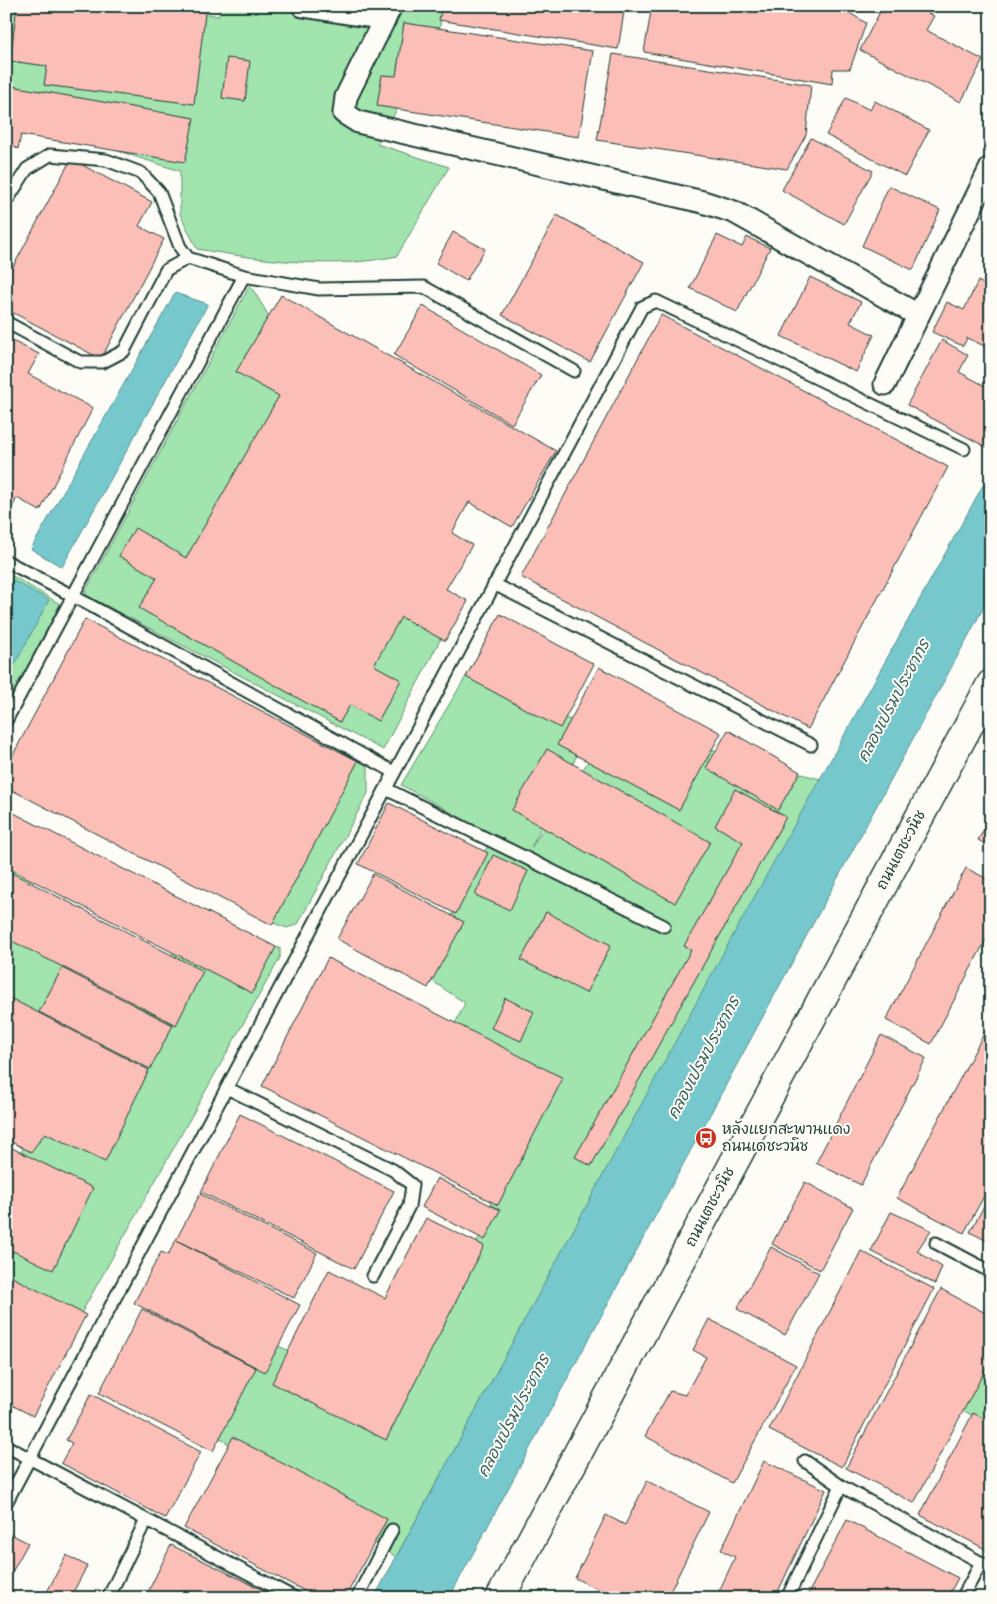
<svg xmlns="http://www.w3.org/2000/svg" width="997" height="1604" viewBox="0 0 997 1604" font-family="'Balsamiq Sans','Playpen Sans Thai',sans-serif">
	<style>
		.green { fill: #a1e4ae; stroke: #609071 }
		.water { fill: #77c8cc; stroke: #54908f }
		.building { fill: #fbbfb8; stroke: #1f3d34 }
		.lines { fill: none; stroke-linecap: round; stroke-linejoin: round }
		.lane-casing { stroke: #1f3d34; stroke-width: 15 }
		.street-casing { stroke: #1f3d34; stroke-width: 25 }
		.secondary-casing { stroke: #1f3d34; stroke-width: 31 }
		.lane { stroke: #fdfcf7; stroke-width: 11 }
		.street { stroke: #fdfcf7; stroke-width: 21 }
		.secondary { stroke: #fdfcf7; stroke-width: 28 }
		.labels { text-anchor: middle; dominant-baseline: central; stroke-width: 4; stroke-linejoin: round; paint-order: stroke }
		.street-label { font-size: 15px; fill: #1f3d34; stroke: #fdfcf7 }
		.poi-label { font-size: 15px; fill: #1f3d34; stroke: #fdfcf7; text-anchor: start }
		.water-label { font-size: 16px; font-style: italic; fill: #35605a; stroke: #fdfcf7 }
	</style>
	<rect width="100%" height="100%" fill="#fdfcf7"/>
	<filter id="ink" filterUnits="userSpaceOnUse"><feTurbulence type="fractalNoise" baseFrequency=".02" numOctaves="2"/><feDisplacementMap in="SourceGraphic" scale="10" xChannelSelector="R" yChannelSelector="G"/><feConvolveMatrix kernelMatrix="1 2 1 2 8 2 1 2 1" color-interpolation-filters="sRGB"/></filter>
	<g filter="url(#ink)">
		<path class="green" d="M6 6H165L219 16 220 6H443L438 39 377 144 449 167 397 256C333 270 261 260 197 249L180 214V171L6 115Z
			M250 285 452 617 383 750 84 594Z
			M6 572 60 604 6 709Z
			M468 673 590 729 531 848 593 754 692 744 820 779 396 1557 202 1426 264 1340 391 1394 484 1229 493 1193 450 1034 465 1003 422 974 488 845 525 853 401 785Z
			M341 752 368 766V793L298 924 287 928 257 917Z
			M6 839 77 961 19 1054 6 1064Z
			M187 938 280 948V958L74 1326 6 1289V1208L34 1109Z
			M991 1358V1425L962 1410Z"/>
		<path class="water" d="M175 293 208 304 62 567 31 549Z
			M991 471V594L449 1598H374L726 948Z
			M12 580 49 600 6 681V592Z"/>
		<path class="building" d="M17 6H206L194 104 44 85 47 66 10 61Z
			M442 6H625L618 49 439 20Z
			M652 6H838L866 23 850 69H833L832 84 644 52Z
			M883 6H914L934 16 926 30 983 60 961 102 860 50Z
			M404 23 593 51 579 137 377 106 382 75 396 76Z
			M613 54 811 85 806 135 787 169 597 140Z
			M227 58 250 61 245 101 222 98Z
			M6 85 194 118 185 162 21 135 18 149 6 143Z
			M846 98 870 110 875 101 929 130 905 176 826 135Z
			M811 138 873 171 844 224 782 190Z
			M71 159 152 202 139 226 164 239 101 359 6 309V280Z
			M889 186 940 210 913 270 862 246Z
			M557 215 644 262 590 362 502 315Z
			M453 232 485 249 466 281 436 263Z
			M717 235 742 247 747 237 770 248 737 312 690 288Z
			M810 277 861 302 850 323 874 335 856 372 781 336Z
			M978 281 991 288V349L967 338 963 346 932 332 947 302 964 310Z
			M281 295 556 451 512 527 469 502 452 533 472 545 446 589 468 601 445 641 401 617 374 665 401 680 378 721 350 705 340 722 139 608 157 578 119 556 135 528 186 558 279 396 236 372Z
			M423 306 541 375 512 424 394 355Z
			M661 315 948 467 808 729 521 577Z
			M6 338 39 354 28 374 93 408 40 511 17 498 6 519Z
			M942 340 968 355 959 372 991 389V438L986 447 907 405Z
			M500 614 594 664 560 728 466 677Z
			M85 619 358 761 272 925 6 787V768Z
			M599 667 721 733 679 810 557 745Z
			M728 730 800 772 778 810 706 768Z
			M547 749 710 842 675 903 512 810Z
			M735 789 786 817 591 1166 575 1157 691 950 684 946 743 842 715 826Z
			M389 803 488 853 456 914 358 864Z
			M6 809 276 947 252 993 6 867Z
			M991 817V847L978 840Z
			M493 855 528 871 510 910 475 895Z
			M966 868 991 881V930L931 1044 886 1020Z
			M6 870 203 971 176 1025 6 938Z
			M373 874 464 922 428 988 337 939Z
			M546 912 611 945 586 993 521 960Z
			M328 958 563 1078 498 1205 262 1086Z
			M62 968 173 1025 150 1069 39 1012Z
			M6 996 149 1070 105 1162 45 1133 31 1152 6 1139Z
			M505 998 534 1012 521 1041 491 1028Z
			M991 1020V1183L964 1233 897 1198Z
			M881 1035 926 1058 861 1185 816 1163Z
			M240 1114 394 1191 354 1269 201 1192Z
			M6 1145 93 1188 53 1270 13 1251 6 1266Z
			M437 1178 500 1210 485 1240 422 1207Z
			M805 1182 853 1208 820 1270 772 1244Z
			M991 1193V1243L970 1232Z
			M200 1194 317 1253 294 1298 176 1240Z
			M891 1212 931 1230 917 1251 942 1267 935 1284 871 1251Z
			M426 1218 484 1246 386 1440 272 1383 329 1270 385 1298Z
			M176 1240 300 1305 265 1372 134 1303 161 1252 168 1255Z
			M771 1247 819 1273 785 1335 737 1309Z
			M861 1251 934 1289 842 1467 769 1430Z
			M6 1274 86 1315 33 1416 6 1402Z
			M941 1289 991 1316V1359L914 1503 846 1468Z
			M142 1309 256 1368 213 1451 99 1393Z
			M709 1319 796 1365 732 1483 645 1436 670 1391 685 1395 706 1357 693 1350Z
			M91 1394 201 1452 165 1518 61 1463 72 1443 66 1440Z
			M973 1413 991 1422V1552L920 1515Z
			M233 1437 387 1519 345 1598H318L184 1528Z
			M764 1461 826 1490 775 1598H716L735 1557 721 1550Z
			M647 1481 709 1512 667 1598H615L575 1578 606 1515 625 1525Z
			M847 1520 958 1578 947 1598H806Z
			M7 1532 28 1543 6 1583V1534Z
			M171 1545 279 1598H145Z
			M66 1555 87 1566 70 1598H44Z"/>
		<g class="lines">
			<g class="lane-casing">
				<path id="lane" d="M6 202 27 169 50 155 106 160 141 173 159 192 180 247 188 258 244 276 319 289 424 287 574 371
					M6 322 80 362H103L124 351 166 270 188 258
					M6 561 73 596 394 772
					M494 584 811 745
					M6 721 244 276
					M386 789 664 926
					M227 1088 393 1170 412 1185 409 1206 373 1276
					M936 1243 991 1272
					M6 1446 295 1598
					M805 1461 841 1486 991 1568
					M6 1503 642 307 656 301 964 449
					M108 1598 146 1520
					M357 1598 392 1530
					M787 1598 841 1486
					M962 1598 981 1563"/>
			</g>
			<g class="street-casing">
				<path id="street" d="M303 6 385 19
					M391 6 346 97 344 113 358 122 703 202 734 212 918 315
					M885 384 991 167"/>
			</g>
			<g class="secondary-casing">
				<path id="secondary" d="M500 1598 991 684"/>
			</g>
			<use href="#lane" class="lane"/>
			<use href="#street" class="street"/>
			<use href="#secondary" class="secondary"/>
		</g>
	</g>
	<defs>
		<g id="bus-disc" transform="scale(1.125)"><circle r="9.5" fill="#c8321e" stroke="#fdfcf7"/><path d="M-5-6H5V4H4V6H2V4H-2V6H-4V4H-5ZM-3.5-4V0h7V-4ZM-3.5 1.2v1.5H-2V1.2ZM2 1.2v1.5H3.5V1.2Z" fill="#fff"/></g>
	</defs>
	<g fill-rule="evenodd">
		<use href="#bus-disc" x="706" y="1138"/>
	</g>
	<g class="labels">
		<g class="street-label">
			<text transform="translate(901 850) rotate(-62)">ถนนเตชะวนิช</text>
			<text transform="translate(710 1207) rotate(-62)">ถนนเตชะวนิช</text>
		</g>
		<g class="poi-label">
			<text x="722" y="1129">หลังแยกสะพานแดง<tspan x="722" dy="17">ถนนเดชะวนิช</tspan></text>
		</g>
		<g class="water-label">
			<text transform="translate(894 701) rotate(-62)">คลองเปรมประชากร</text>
			<text transform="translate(704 1058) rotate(-62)">คลองเปรมประชากร</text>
			<text transform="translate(514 1416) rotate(-62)">คลองเปรมประชากร</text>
		</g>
	</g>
	<rect width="997" height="1604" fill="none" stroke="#fdfcf7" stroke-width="25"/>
	<rect x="12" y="12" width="972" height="1579" fill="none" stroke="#1f3d34" stroke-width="2" filter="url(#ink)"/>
</svg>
